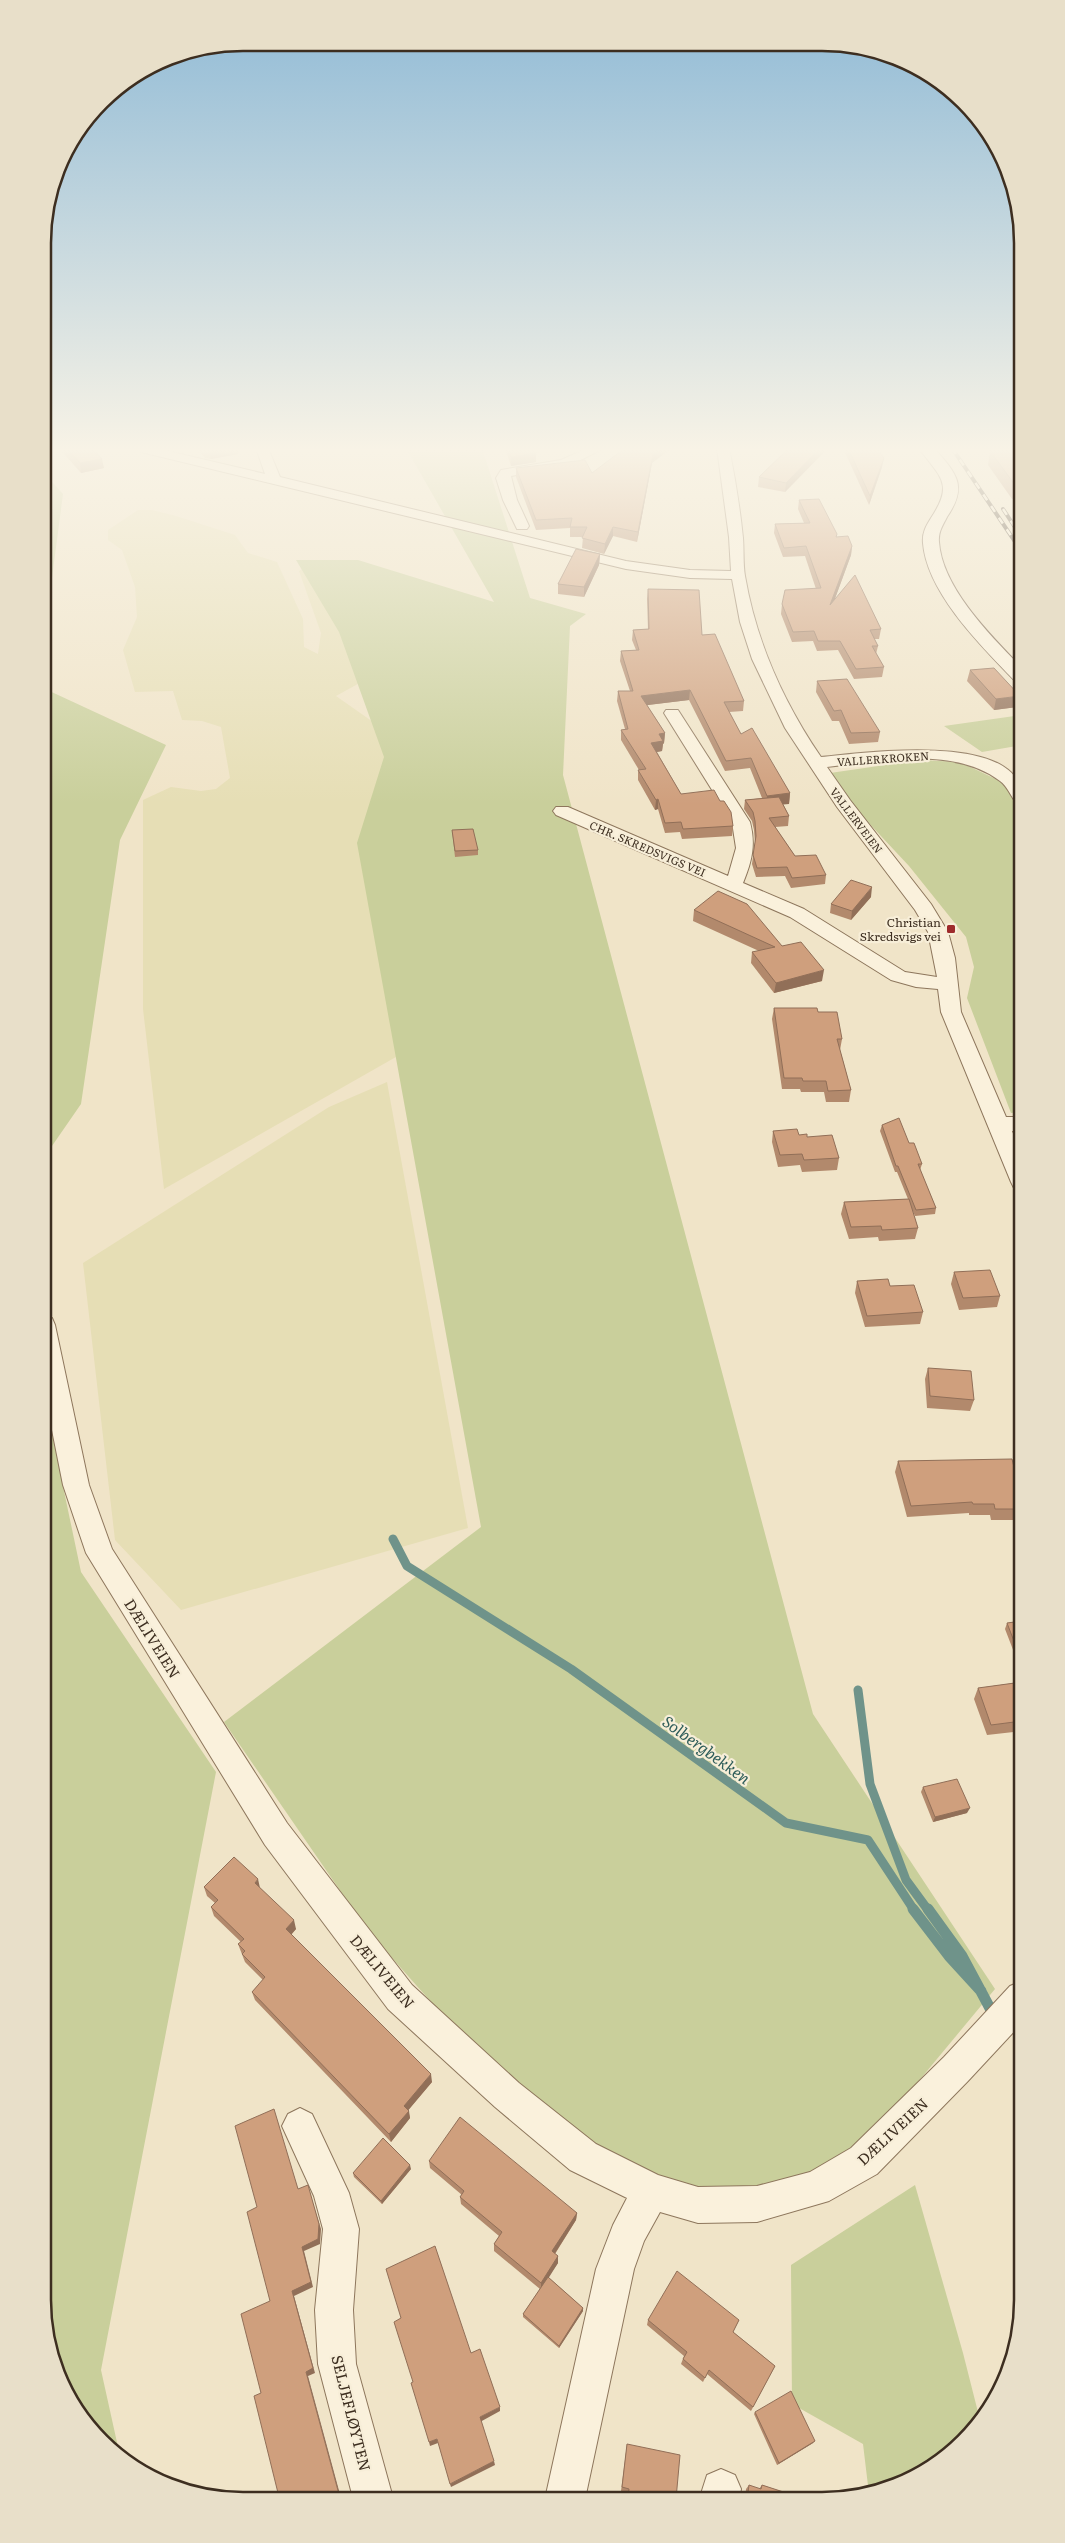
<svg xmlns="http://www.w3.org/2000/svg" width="1065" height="2543" viewBox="0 0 1065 2543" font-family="Literata,serif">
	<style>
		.farmland { fill: #e6deb5 }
		.green { fill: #c9cf9b }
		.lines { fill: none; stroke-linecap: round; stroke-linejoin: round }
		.stream-far1 { stroke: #6f938a; stroke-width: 9 }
		.stream { stroke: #6f938a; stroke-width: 11 }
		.street-casing { stroke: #8d765c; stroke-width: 2 }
		.secondary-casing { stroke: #6f573f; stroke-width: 2 }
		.street { fill: #faf1dc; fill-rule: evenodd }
		.secondary { fill: #faf1dc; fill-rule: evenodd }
		.rail-casing { stroke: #3d2e20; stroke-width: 4 }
		.rail { stroke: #f7eed8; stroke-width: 2.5; stroke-dasharray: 7; stroke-linecap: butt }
		.wall { fill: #b2896c }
		.shaded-wall { fill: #916f58 }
		.building { fill: #cf9f7d; stroke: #916f58 }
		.poi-dot { fill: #9e2a2b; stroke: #f7eed8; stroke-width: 2 }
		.labels { text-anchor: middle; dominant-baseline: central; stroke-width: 4.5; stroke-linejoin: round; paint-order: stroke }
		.far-street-label { font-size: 11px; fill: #3d2e20; stroke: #f7eed8 }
		.poi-label { font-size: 12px; fill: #3d2e20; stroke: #f7eed8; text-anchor: end }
		.near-street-label { font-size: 15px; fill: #3d2e20; stroke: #f7eed8 }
		.near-water-label { font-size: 16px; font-style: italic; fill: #2f5d5a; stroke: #f7eed8 }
		.rim { fill: none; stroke: #3d2e20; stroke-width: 2.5 }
	</style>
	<rect width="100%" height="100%" fill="#f0e4c8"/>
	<path class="farmland" d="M138 510H152L176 516 235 535 248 553 277 562 303 619 304 647 318 654 321 633 299 571 305 567 376 674 336 696 423 757 417 1045 164 1189 143 1009V800L171 787 201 791 216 789 230 778 221 727 202 721 182 720 173 691 135 692 123 650 137 617 135 587 122 550 108 540V530Z
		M387 1082 468 1528 181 1610 115 1540 83 1263 329 1107Z"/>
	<path class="green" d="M406 448H482L530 598 586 614 570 626 563 775 813 1714 995 1989 859 2153 766 2204 650 2186 513 2094 368 1931 224 1722 481 1527 357 843 384 757 339 632 296 560H358L494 602Z
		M43 472 63 494 43 646Z
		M43 688 166 745 120 840 81 1104 43 1159Z
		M1022 715V745L982 752 944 726Z
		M920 760 960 762 1004 783 1022 818V1112L1011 1113 967 998 974 967 966 937 909 866 851 804 830 773Z
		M43 1391 81 1572 216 1772 101 2370 120 2456 111 2450 70 2400 49 2351 43 2299Z
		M915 2185 963 2353 980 2420 973 2432 933 2467 869 2494 863 2444 792 2404 791 2265Z"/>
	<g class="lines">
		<path class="stream-far1" d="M393 1539 407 1566 571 1669 786 1823 868 1840 914 1910
			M858 1690 870 1784 906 1880 928 1910"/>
		<path class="stream" d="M913 1909 949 1956 981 1991
			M928 1909 962 1956 992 2012"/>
		<g class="street-casing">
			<path id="street" d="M135 448H155L265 474 256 448H268L280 477 626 561 690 570 731 571 729 537 717 448H729C735 477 740 508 743 538 744 551 743 564 745 576 756 641 784 703 821 757 864 753 1030 729 1022 804L1016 803C1011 796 1007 786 1000 781 954 746 881 761 827 767L850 800 931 904 948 932 955 958 961 1012 1006 1117H1022V1131H1012L1022 1156V1190L1014 1188 1011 1182 941 1012 938 989 916 987 891 980 790 917 556 815 553 811 556 807H568L728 876 736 848 732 822 664 713 666 710H678L750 822C756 845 752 861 743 883L804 909 905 972 937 977 928 932 915 910 837 807 785 728 752 659 740 622 732 579 690 578 626 569 141 452Z
				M588 448H604L569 466 511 476 517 500 529 526 527 529H517L503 500 496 478 501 470 561 460Z
				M43 1316 52 1318 55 1325 89 1485 112 1549 287 1823 412 1985 519 2083 596 2144 658 2175 698 2187 757 2186 810 2172 851 2148 944 2057 1010 1986 1022 1981V2023L968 2081 877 2174 829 2201 757 2222 698 2223 660 2212 644 2241 634 2269 585 2499H545L596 2269 613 2225 627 2198 570 2170 495 2107 388 2009 265 1845 86 1553 63 1485 43 1385Z
				M300 2108 312 2114 349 2193 359 2229 353 2310 356 2364 393 2498H353L318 2364 315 2310 323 2229 314 2196 282 2126 288 2114Z
				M721 2469 735 2475 741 2489 739 2500H699L707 2475Z"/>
		</g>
		<g class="secondary-casing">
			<path id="secondary" d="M919 448H934C957 474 968 486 947 517 943 525 938 532 939 542 942 588 992 637 1022 668V683L1016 682C982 647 927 593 923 543 922 533 926 526 931 518 955 482 939 477 919 448Z"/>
		</g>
		<use href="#street" class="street"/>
		<use href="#secondary" class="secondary"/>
		<g class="rail-casing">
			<path id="rail" d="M952 448 1022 552
				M1003 509 1022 538"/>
		</g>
		<use href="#rail" class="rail"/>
	</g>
	<path class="wall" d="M59 448H92L104 468 81 473Z
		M196 448H238V454L211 459 205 458Z
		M505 448H533L536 462 511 466Z
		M737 448H828L785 492 758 487 759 477 787 450H738Z
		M843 448H876L882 467 869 505Z
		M1022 450V499H1012L988 465 990 451Z
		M652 463 637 542 613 536 604 554 582 548 583 537H570V528L536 530 516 477V468L592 473Z
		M799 500 837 537 852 546 851 555 834 601 881 629 879 639H874L878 646 876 654 884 667 882 677 854 679 838 650 817 651 813 641 792 642 781 614 782 604 816 589 805 556 783 557 774 533 775 524 804 523 798 509Z
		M600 554 599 565 584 597 558 594V584Z
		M648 589 702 635 744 701 743 711 729 712 741 734 790 793 789 804H783L789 816 788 826 775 827 795 856 826 875 825 884 791 888 785 876 756 877 752 864 755 843 754 830 752 821 744 809 745 800 762 798 750 768 725 771 689 700 647 705 665 733 664 743 663 744 662 751 657 752 681 794 733 826 732 836 682 839 680 832 665 833 658 809 655 810 638 780V770H639L621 740V730L625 729 617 701 618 691H630L620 661 621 651 636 650 632 640 633 630 648 629 647 599Z
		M970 670 1017 707 994 710 967 681Z
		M817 681 880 732 878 742 849 744 839 721H832L816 692Z
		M452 830 478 850V855L455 857Z
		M871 897 851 920 830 913 831 904Z
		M694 910 782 946 822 981 774 993 751 963 752 952 759 951 693 921Z
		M774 1008 818 1012 842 1039 840 1050 851 1090 849 1102H826L824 1092H801L800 1089H782L772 1019Z
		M882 1125 909 1143 922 1164 920 1170 936 1208 935 1214 915 1216 912 1209 918 1228 915 1239 879 1241 878 1237 849 1239 841 1214 844 1202 908 1199 897 1172H895L880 1131Z
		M773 1131 807 1137 839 1158 837 1170 802 1172 800 1165 778 1167 772 1142Z
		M954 1272 1000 1296 997 1307 959 1310 951 1284Z
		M857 1281 890 1286 923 1312 920 1324 865 1327 855 1293Z
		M928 1368 974 1400 970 1411 927 1408 925 1379Z
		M898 1461 1022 1500V1514L1020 1520H991L990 1515H969V1513L907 1517 895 1472Z
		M1022 1621V1673L1005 1629 1007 1623Z
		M1022 1682V1731L987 1735 974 1699 978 1688Z
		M923 1787 967 1813 933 1822 921 1792Z
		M204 1887 260 1888 296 1929 291 1935 432 2082 408 2110 410 2118 391 2142 255 2000 252 1992 263 1980 245 1962 238 1944 241 1942 214 1916 211 1907 215 1903 207 1896Z
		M429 2161 577 2213 576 2220 555 2254 558 2256V2263L548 2277 583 2308V2311L559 2348 523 2317V2314L540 2289 494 2251V2244L499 2236 461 2204 460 2197 462 2195 430 2168Z
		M411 2169 382 2204 354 2177 353 2173Z
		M648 2320H739L733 2332 775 2366 751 2411 707 2374 703 2382 681 2364 684 2356 647 2325Z
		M755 2412 813 2443 777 2465 754 2414Z
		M627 2444 676 2499 678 2500 627 2499 628 2493 621 2491Z
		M749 2485 759 2489 762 2485 808 2500H745L746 2489Z"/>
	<path class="shaded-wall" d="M227 448H238V454L211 459 210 451Z
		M661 448H672L652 463 637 542 638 532 653 454Z
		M820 448H828L785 492 786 483Z
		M536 453V462L511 466V457Z
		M884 458 882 467 869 505 870 496Z
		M102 459 104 468 81 473 80 463Z
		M613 527V536L604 554 605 544Z
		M852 546 851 555 829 615 830 605Z
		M600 554 599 565 584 597V587Z
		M690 690 689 700 640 706 641 696Z
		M1020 696 1017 707 994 710 996 699Z
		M665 733 664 743 663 744 662 751 651 753V743L659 734Z
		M790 793 789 804 766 806 767 796Z
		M658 799V809L655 810 656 800Z
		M872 887 871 897 851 920 852 911Z
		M824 970 822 981 774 993 776 983Z
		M970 1808 967 1813 933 1822 935 1817Z
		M258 1879 260 1888 255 1883Z
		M294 1920 296 1929 288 1938 286 1929Z
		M431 2074 432 2082 406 2113 404 2106Z
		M409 2111 410 2118 391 2142 389 2134Z
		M410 2165 411 2169 382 2204 381 2201Z
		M309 2191 321 2229 320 2244 304 2251 313 2287 294 2296 315 2373 308 2376 341 2498H340L306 2372 292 2291 302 2247Z
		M577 2213 576 2220 552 2258V2251Z
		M558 2256V2263L541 2290V2283Z
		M583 2308V2311L559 2348V2346Z
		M500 2407V2411L480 2422V2417Z
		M437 2439 438 2443 430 2446 429 2442Z
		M815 2441 813 2443 777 2465 779 2463Z
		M494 2461 495 2465 451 2487 450 2484Z"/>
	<path class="building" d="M66 448H92L102 459 80 463Z
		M202 448H227L210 451 204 449Z
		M508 448H533L536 453 511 457Z
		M625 448H661L653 454 638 532 613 527 605 544 582 538 587 527H570L572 518 536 520 516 468 585 460 592 473Z
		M789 448H820L786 483 759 477Z
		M848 448H876L884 458 870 496Z
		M1022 450V484L1015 485 990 451Z
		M819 499 837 534 836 537 848 536 852 546 830 605 855 575 881 629 870 630 878 646H872L884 667 856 669 840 641H818L814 631 793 632 782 604 785 590 821 588 806 546 784 548 775 524 810 523 799 500Z
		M576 549 600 554 584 587 558 584Z
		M648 589 699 590 702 635 715 634 744 701 724 702 741 734 752 728 790 793 767 796 751 758 726 761 690 690 641 696 665 733 659 734 663 741 651 743 681 794 714 790 720 801H724L731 812 733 826 683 829 681 822 665 823 658 799 656 800 638 770 646 769 621 730 628 729 618 691H633L621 651 639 650 633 630 649 629Z
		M994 668 1020 696 996 699 970 670Z
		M847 679 880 732 851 733 841 710 834 711 817 681Z
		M779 797 789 816 769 818 795 856 816 855 826 875 792 878 787 867 757 868 753 855 756 836 755 821 753 812 745 800Z
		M473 829 478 850 455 851 452 830Z
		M851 880 872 887 852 911 831 904Z
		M718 891 747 904 782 946 801 942 824 970 776 983 752 952 775 947 694 910Z
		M774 1008H817L818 1012H837L842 1039H837L851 1090 828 1091 826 1081H803L802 1078H784Z
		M899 1118 909 1143H914L922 1164H918L936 1208 916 1210 898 1166H896L882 1125Z
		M797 1129 799 1135 807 1134V1137L832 1135 839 1158 804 1160 802 1154 780 1155 773 1131Z
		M909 1199 918 1228 882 1230 881 1226 851 1227 844 1202Z
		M990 1270 1000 1296 963 1298 954 1272Z
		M888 1279 890 1286 914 1285 923 1312 867 1316 857 1281Z
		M928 1368 971 1371 974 1400 930 1396Z
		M1012 1459 1022 1500V1509H995L994 1504H973L972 1502 911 1506 898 1461Z
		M1022 1621V1662L1007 1623Z
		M1022 1682V1721L991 1725 978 1688Z
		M957 1779 970 1808 935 1817 923 1787Z
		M234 1857 258 1879 255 1883 294 1920 286 1929 431 2074 404 2106 409 2111 389 2134 252 1992 265 1977 242 1954 245 1951 238 1944 244 1939 211 1907 218 1900 204 1887Z
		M274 2109 298 2189 308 2185 319 2224 318 2239 302 2247 311 2282 292 2291 313 2368 306 2372 340 2498 279 2497 254 2396 261 2393 241 2314 270 2301 247 2212 257 2207 235 2126Z
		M460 2117 577 2213 552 2251 558 2256 541 2283 494 2244 502 2232 460 2197 464 2191 429 2161Z
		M383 2138 410 2165 381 2201 353 2173Z
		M435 2246 471 2353 480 2349 500 2407 480 2417 494 2461 450 2484 437 2439 429 2442 411 2383 413 2382 394 2322 401 2318 386 2269Z
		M677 2271 739 2320 733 2332 775 2366 753 2407 709 2370 705 2378 683 2359 687 2352 648 2320Z
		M548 2277 583 2308 559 2346 523 2314Z
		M791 2391 815 2441 779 2463 755 2412Z
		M627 2444 680 2455 676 2499 678 2500 628 2499 629 2489 622 2487Z
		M749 2485 761 2489 762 2485 808 2500H747Z"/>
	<linearGradient id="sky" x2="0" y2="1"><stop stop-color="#8fbad6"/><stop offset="0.56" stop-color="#f8f3e6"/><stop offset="1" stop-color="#f8f3e6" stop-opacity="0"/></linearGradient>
	<rect width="1065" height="804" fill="url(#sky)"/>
	<rect class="poi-dot" x="946" y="924" width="10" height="10" rx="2.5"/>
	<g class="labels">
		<g class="far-street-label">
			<text transform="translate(883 758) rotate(-4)">VALLERKROKEN</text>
			<text transform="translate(857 820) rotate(53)">VALLERVEIEN</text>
			<text transform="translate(648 848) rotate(23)">CHR. SKREDSVIGS VEI</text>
		</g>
		<g class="poi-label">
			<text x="941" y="922">Christian<tspan x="941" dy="14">Skredsvigs vei</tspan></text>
		</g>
		<g class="near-street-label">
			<text transform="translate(153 1638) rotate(58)">DÆLIVEIEN</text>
			<text transform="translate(383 1971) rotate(50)">DÆLIVEIEN</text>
			<text transform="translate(892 2131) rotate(-43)">DÆLIVEIEN</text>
			<text transform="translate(352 2413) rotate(76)">SELJEFLØYTEN</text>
		</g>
		<g class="near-water-label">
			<text transform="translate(707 1749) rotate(36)">Solbergbekken</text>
		</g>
	</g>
	<path d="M0 0H1065V2543H0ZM243 51H822A192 192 0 0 1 1014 243V2300A192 192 0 0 1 822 2492H243A192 192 0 0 1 51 2300V243A192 192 0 0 1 243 51Z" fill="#e8dfc9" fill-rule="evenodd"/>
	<path class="rim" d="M243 51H822A192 192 0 0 1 1014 243V2300A192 192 0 0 1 822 2492H243A192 192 0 0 1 51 2300V243A192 192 0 0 1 243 51Z"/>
</svg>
